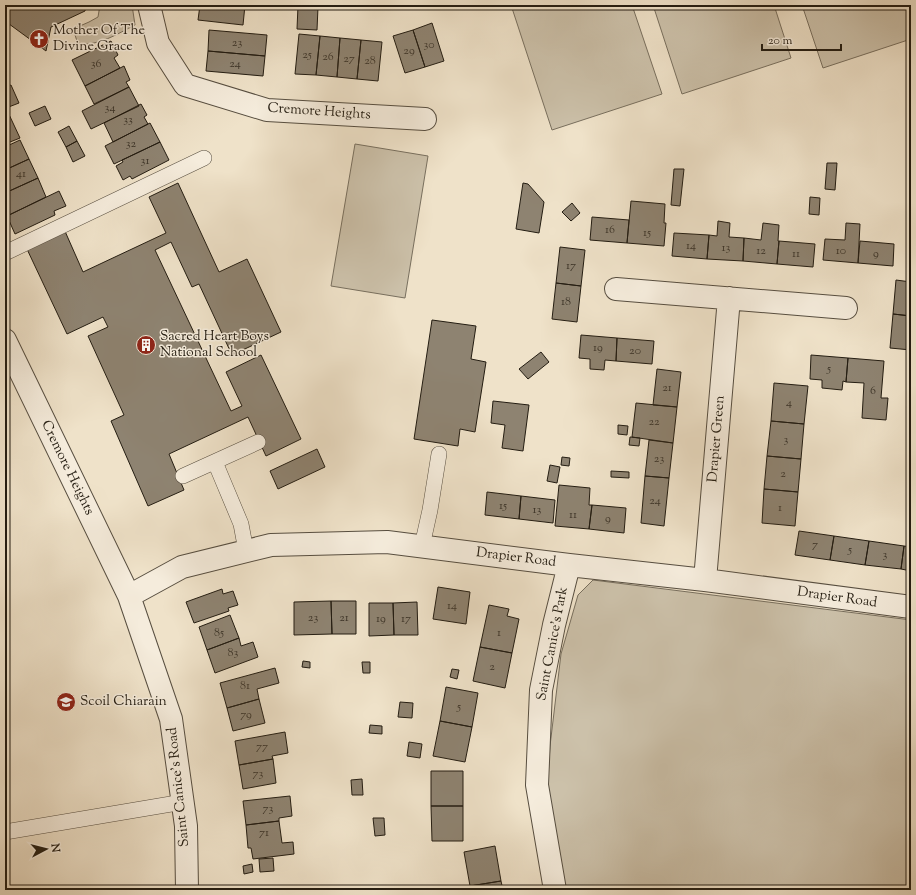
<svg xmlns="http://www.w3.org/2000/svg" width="916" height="895" viewBox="0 0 916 895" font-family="'Sorts Mill Goudy',serif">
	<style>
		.green { fill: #ccc1aa; stroke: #786f5e }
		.building { fill: #8e8371; stroke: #241d12 }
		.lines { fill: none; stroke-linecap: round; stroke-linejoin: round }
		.lane-casing { stroke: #574e40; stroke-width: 16 }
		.street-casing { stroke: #574e40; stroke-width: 24 }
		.lane { stroke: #f5ecdc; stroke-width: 15 }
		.street { stroke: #f5ecdc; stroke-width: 22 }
		.labels { text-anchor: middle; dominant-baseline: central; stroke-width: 3; stroke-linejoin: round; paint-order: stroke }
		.number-label { font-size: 12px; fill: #3e362a }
		.poi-label { font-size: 14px; fill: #241d12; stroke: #f5ecdc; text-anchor: start }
		.street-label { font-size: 14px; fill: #241d12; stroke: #f5ecdc }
	</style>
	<rect width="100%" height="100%" fill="#efe2c9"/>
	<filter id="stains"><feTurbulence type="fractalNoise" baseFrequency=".005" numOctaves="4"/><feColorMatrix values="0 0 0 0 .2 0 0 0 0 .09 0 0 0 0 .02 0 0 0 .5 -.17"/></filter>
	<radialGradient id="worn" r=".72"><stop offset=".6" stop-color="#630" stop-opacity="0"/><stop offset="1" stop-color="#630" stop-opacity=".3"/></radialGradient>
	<path class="green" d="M100 5H132L135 25C117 34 99 46 78 44L73 29 89 22 98 17Z
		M511 5H632L662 94 552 130Z
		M653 5H774L791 58 682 94Z
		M802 5H911V39L823 68Z
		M355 144 428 156 405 298 331 286Z
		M593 580 911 620V890H561L547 793 550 746 561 654 578 595Z"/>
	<path class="building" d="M5 5H86L85 11 51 27 46 51 5 21Z
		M200 5H245L243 25 198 20Z
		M298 6 318 7 317 30 297 29Z
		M432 23 444 61 425 67 413 30Z
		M209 30 267 35 265 56 208 51Z
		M413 30 425 67 405 73 393 36Z
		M299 34 320 36 316 75 295 74Z
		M320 36 340 38 337 77 316 75Z
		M340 38 361 40 357 79 337 77Z
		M361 40 382 42 378 81 357 79Z
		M111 41 118 55 114 58 120 68 85 86 72 60Z
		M208 51 265 56 263 76 206 71Z
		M124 66 130 80 126 82 129 87 94 104 85 86Z
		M11 85 19 103 6 108 20 138 5 144V87Z
		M129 87 139 106 91 129 82 111Z
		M141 104 147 115 144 117 148 124 113 142 104 123Z
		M45 106 51 119 35 126 29 113Z
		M150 123 160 142 114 164 105 146Z
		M69 126 77 141 66 147 58 132Z
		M20 140 29 159 5 170V147Z
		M77 141 85 156 73 162 66 147Z
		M160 142 169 160 132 179 130 176 123 180 116 166 123 162 122 160Z
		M29 159 38 178 5 193V170Z
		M827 163H837L835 190 825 189Z
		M674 169H684L680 206 671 205Z
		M38 178 46 197 7 216 5 212V193Z
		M178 183 219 272 247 259 281 332 232 355 199 284 192 287 171 242 155 250 231 411 242 406 226 372 261 355 301 439 266 456 248 417 169 454 184 490 148 506 111 421 124 415 88 336 108 327 103 317 67 334 26 247 64 229 83 272 166 233 149 197Z
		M523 183 528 184 544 202 539 233 516 229Z
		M59 191 66 206 54 211 55 215 15 234 7 216Z
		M810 197 820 198 819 215 809 214Z
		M631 201 665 204 664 223H666L664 246 627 243Z
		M572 203 580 213 571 221 562 212Z
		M592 217 629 220 627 243 590 240Z
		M718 221 730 223 729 237 744 238 743 261 707 259 709 235 717 236Z
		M763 223 779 225 778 241H779L777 264 743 261 744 238 761 240Z
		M846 223 860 224 858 263 823 260 825 239 845 240Z
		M674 233 709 235 707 259 672 256Z
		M779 241 815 244 813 267 777 264Z
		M860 241 894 244 893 266 858 263Z
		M560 247 585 250 581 286 556 283Z
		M896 280 911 282V316L893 314Z
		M556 283 581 286 577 322 552 319Z
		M893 314 911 316V350L890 348Z
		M432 320 476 326 471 359 486 362 475 432 460 429 458 446 414 439Z
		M581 335 617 338 616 361 605 360 604 370 590 369V359L579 358Z
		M617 338 654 341 652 364 616 361Z
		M541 352 549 362 528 379 519 369Z
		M811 355 848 358 846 382 843 381 842 390 822 388V380L810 379Z
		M848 358 884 361 881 398H888L886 420 862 418 864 383 846 382Z
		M657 369 681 372 677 407 653 405Z
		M774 383 808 386 804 424 771 421Z
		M493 401 529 405 523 451 502 448 505 425 491 423Z
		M636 403 677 407 673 443 632 437Z
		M771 421 804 424 801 459 767 456Z
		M618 425 628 426 627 435 618 434Z
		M630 437 640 438 639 446 629 445Z
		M649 440 673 443 669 478 645 476Z
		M317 449 325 467 278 489 270 471Z
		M767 456 801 459 798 492 764 489Z
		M562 457 570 458 569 466 561 465Z
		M550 465 560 467 557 483 547 481Z
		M611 471 629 472V478L611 477Z
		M645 476 669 478 664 526 641 523Z
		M559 485 590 488 589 505H592L589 529 555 526Z
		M764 489 798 492 795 526 762 523Z
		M487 492 521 496 519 519 485 515Z
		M521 496 555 500 553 523 519 519Z
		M592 505 626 508 624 533 589 529Z
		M799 531 834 536 830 560 795 555Z
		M834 536 869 541 865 565 830 560Z
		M869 541 904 546 901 569 865 565Z
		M904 546 911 547V571L901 569Z
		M438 587 470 592 466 624 433 619Z
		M222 589 223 594 233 591 238 605 228 608 229 611 194 623 186 602Z
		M331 601H356V634H332Z
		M331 601 332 634 294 635V602Z
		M417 602 418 635H394L393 603Z
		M369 603H393L394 635 369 636Z
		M489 605 509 609 507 616 519 619 512 653 480 647Z
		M230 615 239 638 207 650 199 627Z
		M239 638 241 646 253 642 258 657 215 673 207 650Z
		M480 647 512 653 505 688 473 681Z
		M303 661 310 662V668L302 667Z
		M362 662H370V673H363Z
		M275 668 279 683 257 689 259 699 227 708 220 683Z
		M452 669 459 670 457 679 450 677Z
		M446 687 478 693 472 727 440 721Z
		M259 699 265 723 233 731 227 708Z
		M400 702 413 703 412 718 398 717Z
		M440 721 472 727 465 762 433 756Z
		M370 725 382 726V734L369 733Z
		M285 732 288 753 272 756 273 759 239 765 235 741Z
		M409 742 422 744 420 758 407 756Z
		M273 759 276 783 243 789 239 765Z
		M431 771H463V806H431Z
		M362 779 363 795H352L351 780Z
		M290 796 292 816 279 818V821L246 825 243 801Z
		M431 806H463V841H432Z
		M373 818H384L385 835 375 836Z
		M279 821 282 843 293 842 294 854 253 859 251 848H248L246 825Z
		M495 846 501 881 470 886 464 852Z
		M273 858 274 871 260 872 259 859Z
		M252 864 253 872 244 874 243 866Z
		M501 881 503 890H471L470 886Z"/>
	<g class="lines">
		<g class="lane-casing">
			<path id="lane" d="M5 253 204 158
				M215 462 241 524 246 551
				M183 476 258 442
				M422 546 430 510 439 454
				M5 832 183 802"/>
		</g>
		<g class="street-casing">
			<path id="street" d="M149 5 158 43 185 85 267 110 425 119
				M616 289 846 308
				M5 340 129 596 171 719 186 826 187 890
				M705 580 729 298
				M129 596 182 567 271 545 387 542 569 565 705 580 911 607
				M555 890 537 785 541 690 554 625 569 565"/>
		</g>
		<use href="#lane" class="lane"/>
		<use href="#street" class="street"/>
	</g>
	<defs>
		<g id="church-disc" transform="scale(1)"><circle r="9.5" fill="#8f2418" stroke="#f5ecdc"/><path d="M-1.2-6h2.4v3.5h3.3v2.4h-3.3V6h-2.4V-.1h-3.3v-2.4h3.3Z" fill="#fff"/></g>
		<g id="building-disc" transform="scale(1)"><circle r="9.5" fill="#8f2418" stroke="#f5ecdc"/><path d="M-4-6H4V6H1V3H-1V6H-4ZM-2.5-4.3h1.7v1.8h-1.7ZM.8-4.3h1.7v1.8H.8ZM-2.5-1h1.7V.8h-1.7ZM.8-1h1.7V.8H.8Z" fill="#fff"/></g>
		<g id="school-disc" transform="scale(1)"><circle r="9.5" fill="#8f2418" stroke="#f5ecdc"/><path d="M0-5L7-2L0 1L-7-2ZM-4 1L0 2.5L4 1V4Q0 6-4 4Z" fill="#fff"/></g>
	</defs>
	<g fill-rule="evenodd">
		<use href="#church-disc" x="39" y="39"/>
		<use href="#building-disc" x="146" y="345"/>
		<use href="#school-disc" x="66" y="702"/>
	</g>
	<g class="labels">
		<g class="number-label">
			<text x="237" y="43">23</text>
			<text x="429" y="45">30</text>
			<text x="409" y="51">29</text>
			<text x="307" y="55">25</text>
			<text x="328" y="57">26</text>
			<text x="349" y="59">27</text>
			<text x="370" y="61">28</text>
			<text x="96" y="64">36</text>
			<text x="235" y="64">24</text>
			<text x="110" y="108">34</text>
			<text x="128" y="120">33</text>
			<text x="131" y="144">32</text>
			<text x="145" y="161">31</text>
			<text x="21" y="174">41</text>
			<text x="610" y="230">16</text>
			<text x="647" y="233">15</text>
			<text x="691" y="246">14</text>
			<text x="726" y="248">13</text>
			<text x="761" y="251">12</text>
			<text x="841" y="251">10</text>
			<text x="796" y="254">11</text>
			<text x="876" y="254">9</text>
			<text x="571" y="266">17</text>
			<text x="566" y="302">18</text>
			<text x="598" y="348">19</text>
			<text x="635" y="351">20</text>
			<text x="829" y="369">5</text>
			<text x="667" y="388">21</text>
			<text x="873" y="391">6</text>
			<text x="789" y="403">4</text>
			<text x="654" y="422">22</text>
			<text x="786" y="440">3</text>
			<text x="659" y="459">23</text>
			<text x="783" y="474">2</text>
			<text x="655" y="501">24</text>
			<text x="503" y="506">15</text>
			<text x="780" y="508">1</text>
			<text x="537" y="510">13</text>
			<text x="573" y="515">11</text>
			<text x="608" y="519">9</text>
			<text x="815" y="545">7</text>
			<text x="850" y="550">5</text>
			<text x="885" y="555">3</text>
			<text x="452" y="606">14</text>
			<text x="313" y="618">23</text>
			<text x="344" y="618">21</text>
			<text x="381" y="619">19</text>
			<text x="406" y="619">17</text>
			<text x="219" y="633">85</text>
			<text x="499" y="633">1</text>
			<text x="233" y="653">83</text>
			<text x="492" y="667">2</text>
			<text x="245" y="686">81</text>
			<text x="459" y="707">5</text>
			<text x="246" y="715">79</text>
			<text x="262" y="747">77</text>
			<text x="258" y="774">73</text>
			<text x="268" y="809">73</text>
			<text x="264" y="833">71</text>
		</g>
		<g class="poi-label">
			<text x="53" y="31">Mother Of The<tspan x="53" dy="16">Divine Grace</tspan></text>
			<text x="160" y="337">Sacred Heart Boys<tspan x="160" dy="16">National School</tspan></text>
			<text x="80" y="702">Scoil Chiarain</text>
		</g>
		<g class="street-label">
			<text transform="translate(319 112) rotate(4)">Cremore Heights</text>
			<text transform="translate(717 439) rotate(-85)">Drapier Green</text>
			<text transform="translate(67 468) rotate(64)">Cremore Heights</text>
			<text transform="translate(516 558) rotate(7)">Drapier Road</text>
			<text transform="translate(837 598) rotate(8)">Drapier Road</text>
			<text transform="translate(553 644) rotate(-79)">Saint Canice's Park</text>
			<text transform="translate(179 787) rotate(-96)">Saint Canice's Road</text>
		</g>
	</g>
	<rect width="916" height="895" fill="none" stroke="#efe2c9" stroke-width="20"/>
	<rect x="6" y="6" width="904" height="883" fill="none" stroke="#241d12" stroke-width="2"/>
	<rect x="10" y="10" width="896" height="875" fill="none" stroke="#241d12"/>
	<g transform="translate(46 849) rotate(83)" stroke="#f5ecdc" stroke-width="3" paint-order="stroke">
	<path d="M0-3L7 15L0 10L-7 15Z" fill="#241d12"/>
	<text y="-6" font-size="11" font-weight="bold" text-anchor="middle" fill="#241d12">N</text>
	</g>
	<path d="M762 44v6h79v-6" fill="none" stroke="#241d12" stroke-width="2"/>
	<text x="768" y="44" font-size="12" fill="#241d12" stroke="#f5ecdc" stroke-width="3" paint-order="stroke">20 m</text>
	<rect width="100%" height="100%" filter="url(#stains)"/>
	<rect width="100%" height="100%" fill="url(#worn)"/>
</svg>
